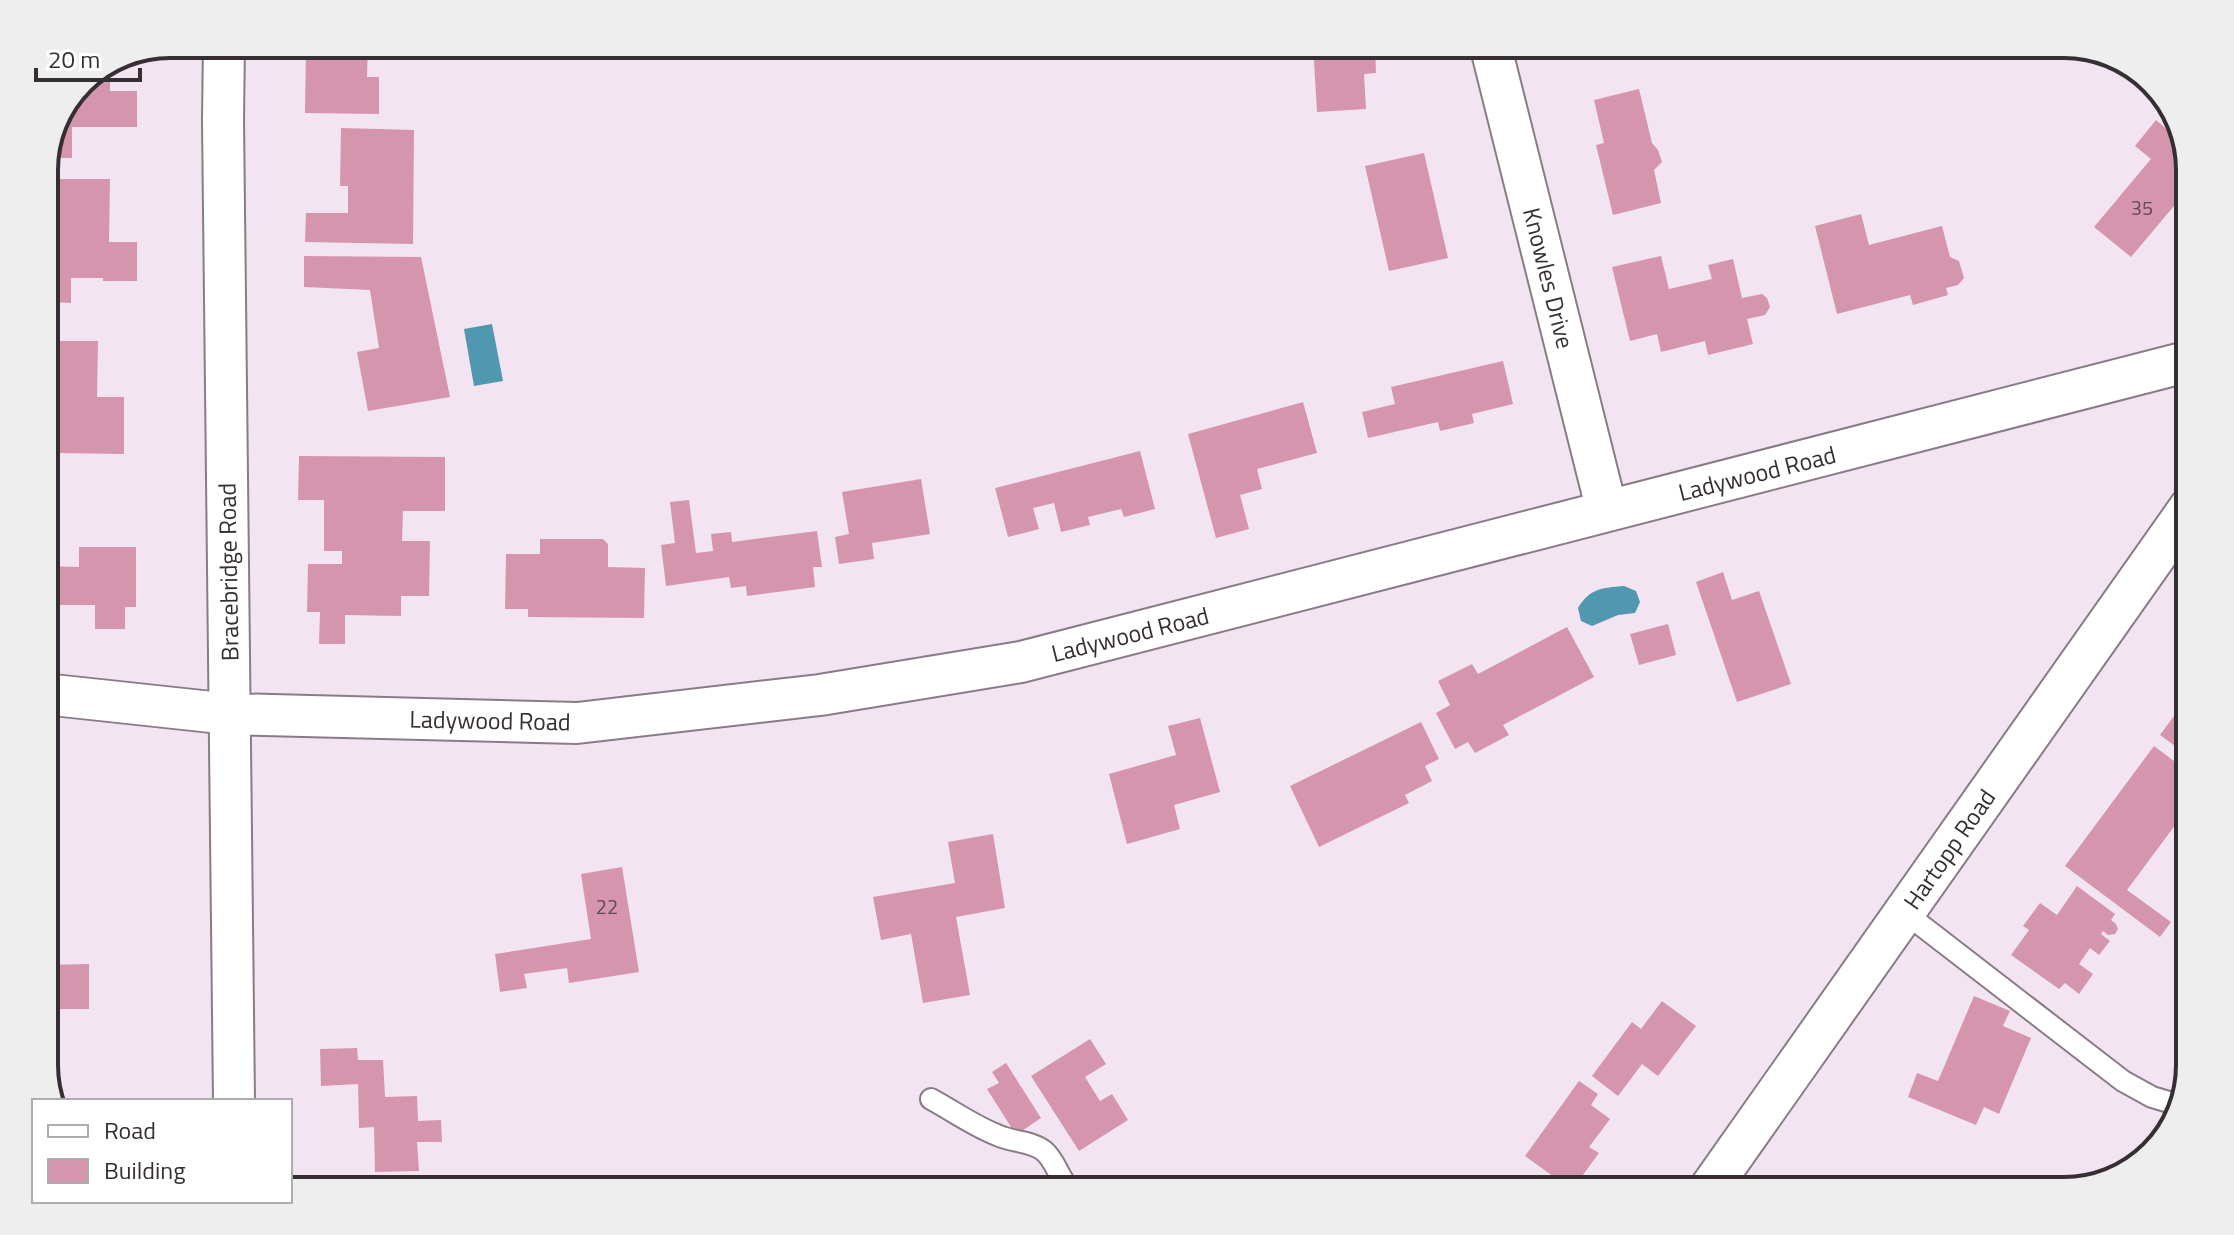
<svg xmlns="http://www.w3.org/2000/svg" width="2234" height="1235" viewBox="0 0 2234 1235" font-family="'Titillium Web',sans-serif">
	<style>
		.water { fill: #4f98b0 }
		.building { fill: #d596ad }
		.lines { fill: none; stroke-linecap: round; stroke-linejoin: round }
		.service-casing { stroke: #897c87; stroke-width: 24 }
		.minor-casing { stroke: #897c87; stroke-width: 44 }
		.service { stroke: #fff; stroke-width: 20 }
		.minor { stroke: #fff; stroke-width: 40 }
		.labels { text-anchor: middle; dominant-baseline: central; stroke-width: 6; stroke-linejoin: round; paint-order: stroke }
		.number-label { font-size: 20px; fill: #5d4952 }
		.street-label { font-size: 24px; fill: #352f34; stroke: #fff }
		.rim { fill: none; stroke: #352f34; stroke-width: 4 }
	</style>
	<rect width="100%" height="100%" fill="#f2e4f1"/>
	<path class="water" d="M492 324 503 381 474 386 464 329Z
		M1624 586 1636 591 1640 602 1635 613 1618 615 1592 626 1581 621 1578 608C1590 588 1602 588 1624 586Z"/>
	<path class="building" d="M306 44H368L367 77H379V114L305 113Z
		M1313 44H1375L1376 73 1364 74 1366 109 1317 112Z
		M110 69V91H137V127H72V158H46L81 81Z
		M1639 89 1652 143 1658 150 1662 162 1654 170 1661 203 1613 215 1596 145 1604 143 1594 100Z
		M2156 120 2184 144 2190 162V187L2131 257 2094 227 2151 159 2135 146Z
		M341 128 414 130 413 244 305 242 306 213H348V186H340Z
		M1424 153 1448 258 1389 271 1365 166Z
		M56 179H110L109 242H137V281H103V278H71V303L44 302V274L56 275Z
		M1861 214 1869 245 1942 226 1950 257 1959 261 1964 278 1958 285 1946 288 1948 295 1913 305 1910 295 1837 314 1815 226Z
		M304 256 421 257 450 397 368 411 357 352 379 348 370 290 304 287Z
		M1661 256 1669 289 1712 279 1708 265 1733 259 1742 298 1762 294 1767 298 1770 307 1765 315 1747 319 1753 344 1708 355 1705 341 1661 352 1657 334 1630 341 1612 267Z
		M59 341H98L97 397H124V454L58 453Z
		M1503 361 1513 404 1472 414 1474 423 1440 431 1438 422 1368 438 1362 412 1395 404 1391 387Z
		M1303 402 1317 453 1257 469 1262 489 1240 495 1249 529 1216 538 1188 434Z
		M1140 451 1155 509 1124 517 1121 509 1088 517 1090 525 1061 532 1054 503 1033 508 1039 529 1008 537 995 488Z
		M299 456 445 457V511H403L402 541H430L429 596H401V616L345 615V644H319L320 612H307L308 564H342V551H324V500H298Z
		M921 479 930 534 872 543 874 559 839 564 835 537 849 534 842 492Z
		M689 500 696 553 713 551 711 534 731 532 732 542 817 531 822 567H813L815 587 747 596 746 586 731 588 729 577 666 586 661 545 675 543 670 502Z
		M540 539H603L608 544V567L645 568 644 618 528 617V609H505L506 554H540Z
		M79 547H136V607H125V629H95V605H44V566L79 567Z
		M1723 572 1732 600 1759 591 1791 684 1737 702 1696 582Z
		M1668 624 1676 655 1639 665 1630 634Z
		M1567 627 1594 677 1503 725 1509 735 1475 753 1468 742 1455 749 1436 713 1450 705 1438 681 1472 664 1478 674Z
		M2190 694V757L2160 735Z
		M1200 718 1220 792 1174 805 1180 829 1127 844 1109 774 1176 755 1168 726Z
		M1421 722 1439 759 1425 766 1432 781 1405 795 1409 803 1319 847 1290 786Z
		M2154 746 2190 773V805L2127 890 2171 922 2160 937 2065 866Z
		M993 834 1005 908 956 917 970 995 923 1003 911 934 881 940 873 897 955 883 948 842Z
		M622 867 639 972 569 983 567 968 524 974 527 988 500 992 495 954 591 939 581 874Z
		M2077 886 2115 914 2111 920 2116 924 2118 929 2115 934 2108 935 2103 931 2101 934 2110 941 2099 955 2090 948 2079 964 2093 974 2079 994 2065 983 2059 989 2011 955 2029 930 2023 926 2040 903 2057 915Z
		M89 964V1009H44V965Z
		M1974 996 2010 1011 2003 1026 2031 1038 1999 1114 1984 1107 1976 1125 1908 1097 1917 1073 1938 1081Z
		M1662 1001 1696 1026 1658 1076 1642 1064 1618 1096 1592 1076 1632 1022 1641 1029Z
		M1090 1039 1106 1064 1085 1077 1100 1101 1112 1094 1128 1120 1079 1151 1031 1076Z
		M357 1048 358 1060H383L385 1097 417 1096 418 1121 441 1120 442 1142H417L419 1171 375 1172 374 1127 359 1128 358 1084 321 1086 320 1049Z
		M1006 1063 1041 1118 1016 1135 987 1089 999 1083 992 1072Z
		M1579 1081 1598 1094 1591 1105 1610 1119 1589 1147 1599 1153 1572 1190 1525 1156Z"/>
	<g class="lines">
		<g class="service-casing">
			<path id="service" d="M1904 912 2123 1081 2152 1097 2179 1105
				M931 1099C953 1111 974 1126 997 1135 1011 1142 1032 1141 1044 1151 1057 1162 1059 1181 1072 1191"/>
		</g>
		<g class="minor-casing">
			<path id="minor" d="M224 44 223 120 234 1101
				M1490 44 1607 511
				M44 694 230 714 577 723 820 695 1021 662 2190 361
				M1708 1191 2190 507"/>
		</g>
		<use href="#service" class="service"/>
		<use href="#minor" class="minor"/>
	</g>
	<g class="labels">
		<g class="number-label">
			<text x="2142" y="207">35</text>
			<text x="607" y="906">22</text>
		</g>
		<g class="street-label">
			<text transform="translate(1549 278) rotate(76)">Knowles Drive</text>
			<text transform="translate(1757 473) rotate(-14)">Ladywood Road</text>
			<text transform="translate(228 572) rotate(-91)">Bracebridge Road</text>
			<text transform="translate(1130 634) rotate(-14)">Ladywood Road</text>
			<text transform="translate(490 720) rotate(1)">Ladywood Road</text>
			<text transform="translate(1949 849) rotate(-55)">Hartopp Road</text>
		</g>
	</g>
	<path d="M0 0H2234V1235H0ZM170 58H2064A112 112 0 0 1 2176 170V1065A112 112 0 0 1 2064 1177H170A112 112 0 0 1 58 1065V170A112 112 0 0 1 170 58Z" fill="#efeeef" fill-rule="evenodd"/>
	<path class="rim" d="M170 58H2064A112 112 0 0 1 2176 170V1065A112 112 0 0 1 2064 1177H170A112 112 0 0 1 58 1065V170A112 112 0 0 1 170 58Z"/>
	<rect x="32" y="1099" width="260" height="104" fill="#ffffff" stroke="#aeacae" stroke-width="2"/>
	<rect x="48" y="1125" width="40" height="12" fill="#ffffff" stroke="#aeacae" stroke-width="2"/>
	<text x="104" y="1139" font-size="24" fill="#352f34">Road</text>
	<rect x="48" y="1159" width="40" height="24" fill="#d596ad" stroke="#aeacae" stroke-width="2"/>
	<text x="104" y="1179" font-size="24" fill="#352f34">Building</text>
	<path d="M36 68v12h104v-12" fill="none" stroke="#352f34" stroke-width="4"/>
	<text x="48" y="68" font-size="24" fill="#352f34" stroke="#ffffff" stroke-width="6" paint-order="stroke">20 m</text>
</svg>
